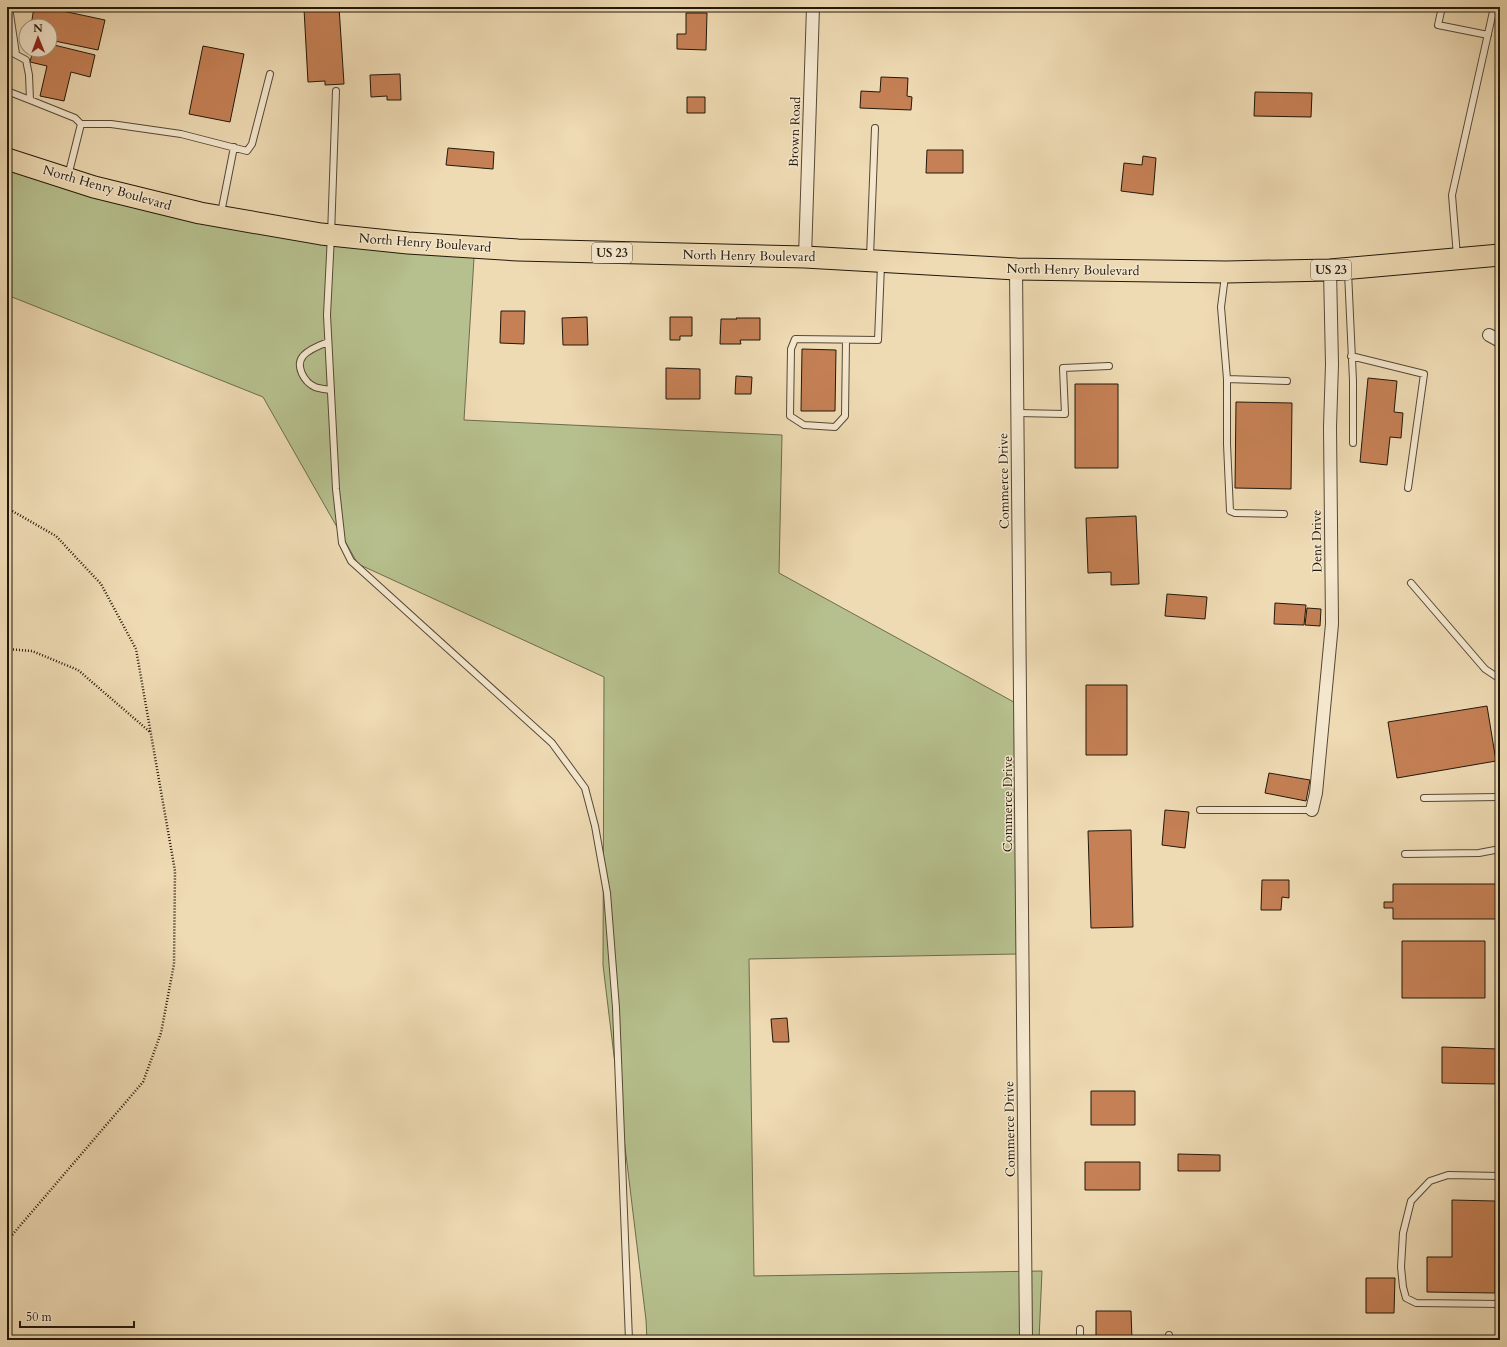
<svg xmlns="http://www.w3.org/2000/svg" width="1507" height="1347" viewBox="0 0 1507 1347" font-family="Cardo,serif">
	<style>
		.green { fill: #b6c08e; stroke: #6c6c4c }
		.building { fill: #c58055; stroke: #23180a }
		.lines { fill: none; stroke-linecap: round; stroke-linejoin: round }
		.lane-casing { stroke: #564834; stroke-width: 8 }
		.street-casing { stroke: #564834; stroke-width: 14 }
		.highway-casing { stroke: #23180a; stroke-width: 23 }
		.path { stroke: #23180a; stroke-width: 2.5; stroke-dasharray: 1 2; stroke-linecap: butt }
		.lane { stroke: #f4e7ce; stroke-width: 6 }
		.street { stroke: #f4e7ce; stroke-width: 12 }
		.highway { stroke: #eedab3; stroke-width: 21 }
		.labels { text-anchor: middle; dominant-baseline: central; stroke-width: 3; stroke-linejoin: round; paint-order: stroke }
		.shield { fill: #f4e7ce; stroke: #625645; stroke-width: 1 }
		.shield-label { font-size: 12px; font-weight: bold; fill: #23180a }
		.street-label { font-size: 13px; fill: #23180a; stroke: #f4e7ce }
	</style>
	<rect width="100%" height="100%" fill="#eedab3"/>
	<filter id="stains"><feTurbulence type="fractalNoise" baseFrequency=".005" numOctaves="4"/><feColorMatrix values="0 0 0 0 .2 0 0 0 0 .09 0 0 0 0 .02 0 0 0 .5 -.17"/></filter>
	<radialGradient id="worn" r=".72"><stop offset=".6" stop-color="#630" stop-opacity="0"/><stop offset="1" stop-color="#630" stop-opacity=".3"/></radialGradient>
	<path class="green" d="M7 159 184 213 475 242 464 420 782 435 779 573 1021 706 1017 954 749 959 754 1276 1042 1271 1039 1340H647L646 1320 603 965 604 677 358 564 263 397 7 295Z"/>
	<path class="building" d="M34 7H44L105 20 98 50 50 40V26H31Z
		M339 7 344 84 325 85V81L308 82 304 9Z
		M686 13H707L706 50 677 49V34H686Z
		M54 45 95 55 90 77 71 72 64 101 40 96 47 66 30 62 33 50 52 51Z
		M203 46 244 54 230 122 189 114Z
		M400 74 401 100H387V96L371 97 370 75Z
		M881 77 908 78 907 96 912 97 911 110 860 108 861 91 880 92Z
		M1255 92 1312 93 1311 117 1254 116Z
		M687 97H705V113H687Z
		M448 148 494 152 493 169 446 165Z
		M927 150H963V173H926Z
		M1143 156 1156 158 1153 195 1121 191 1124 163 1142 165Z
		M501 311H525L524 344 500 343Z
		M587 317 588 345H563L562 318Z
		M670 317H692V336H680V340H670Z
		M736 318H760V340H740L741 344H720L721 319H737Z
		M802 349 836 350 835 411H801Z
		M666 368 700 369V399H666Z
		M736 376 752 377 751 394H735Z
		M1368 378 1397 381 1394 412 1403 413 1401 438 1390 437 1387 465 1360 462Z
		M1075 384H1118V468H1075Z
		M1236 402 1292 403 1291 489 1235 488Z
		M1136 516 1139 584 1111 585V572L1088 573 1086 518Z
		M1167 594 1207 597 1205 619 1165 616Z
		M1275 603 1306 605 1304 625 1274 624Z
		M1307 608 1321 609 1320 626 1305 625Z
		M1086 685H1127V755H1086Z
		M1487 706 1496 761 1397 778 1388 722Z
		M1269 773 1310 780 1306 801 1265 793Z
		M1165 810 1189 812 1185 848 1162 845Z
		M1131 830 1133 927 1091 928 1088 831Z
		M1262 880H1289V898L1282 897 1281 910H1261Z
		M1393 884H1500V919H1393V908H1384V902H1393Z
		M1402 941H1485V998H1402Z
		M787 1018 789 1042H773L771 1019Z
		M1442 1047 1498 1049 1497 1084 1442 1083Z
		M1091 1091H1135V1125H1091Z
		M1178 1154 1220 1155V1171H1178Z
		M1085 1162H1140V1190H1085Z
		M1452 1200 1495 1201V1293L1427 1292V1257H1452Z
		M1366 1278H1395L1394 1313H1366Z
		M1096 1311H1131L1132 1340H1096Z"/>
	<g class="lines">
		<g class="lane-casing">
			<path id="lane" d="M9 7 16 54
				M1442 7 1438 25 1488 35
				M7 50 26 60 29 75 30 100 7 91
				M336 91 331 235 327 315 336 489 342 543 351 561 552 743 585 788 595 826 607 893 616 1008 629 1340
				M30 100 75 118 81 124 68 176
				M81 124H111L181 134 247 151 252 144 270 74
				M221 213 234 147
				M1457 256 1452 195 1494 7
				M870 257 875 128
				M1348 272 1353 381V443
				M1225 276 1221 307 1227 379 1287 381
				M846 340 845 416 835 427 804 425 790 416 791 349 795 339 878 340 881 265
				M328 342C320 345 309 349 303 356 295 366 304 382 315 387 320 389 326 389 331 390
				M1351 356 1424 374 1408 488
				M1227 379V444L1230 511 1235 513 1284 514
				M1018 413 1065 414 1063 368 1109 366
				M1411 583 1485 669 1500 679
				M1424 798 1500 797
				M1200 810H1312
				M1405 854 1479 853 1500 849
				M1500 1176 1448 1175 1430 1181 1411 1201 1403 1233 1401 1267 1403 1287 1406 1298 1416 1303 1500 1304
				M1080 1329V1340
				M1169 1335V1340"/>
		</g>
		<g class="street-casing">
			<path id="street" d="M805 257 813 7
				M1016 269 1026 1340
				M1489 335 1500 341
				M1312 810 1316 793 1332 624 1330 427 1332 364 1330 270"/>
		</g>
		<g class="highway-casing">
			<path id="highway" d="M7 159 94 187 200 213 321 234 408 243 518 250 805 257 1016 269 1226 272 1330 270 1500 255"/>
		</g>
		<path class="path" d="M7 508 56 536 101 584 136 649 175 871 174 964 161 1033 143 1082 7 1241
			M7 649 32 651 78 670 150 732"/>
		<use href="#lane" class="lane"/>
		<use href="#street" class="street"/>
		<use href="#highway" class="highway"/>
	</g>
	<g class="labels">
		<g class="shield">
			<rect x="592" y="243" width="40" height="20" rx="3"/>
			<rect x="1311" y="260" width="40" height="20" rx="3"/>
		</g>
		<g class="shield-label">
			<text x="612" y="253">US 23</text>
			<text x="1331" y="270">US 23</text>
		</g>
		<g class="street-label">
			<text transform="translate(795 132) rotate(-88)">Brown Road</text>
			<text transform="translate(107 188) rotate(16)">North Henry Boulevard</text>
			<text transform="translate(425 243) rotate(4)">North Henry Boulevard</text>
			<text transform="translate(749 256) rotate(1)">North Henry Boulevard</text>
			<text transform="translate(1073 270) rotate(1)">North Henry Boulevard</text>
			<text transform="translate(1004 481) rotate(-91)">Commerce Drive</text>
			<text transform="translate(1317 541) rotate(-91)">Dent Drive</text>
			<text transform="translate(1008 804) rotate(-90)">Commerce Drive</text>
			<text transform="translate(1010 1129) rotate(-91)">Commerce Drive</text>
		</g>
	</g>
	<rect width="1507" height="1347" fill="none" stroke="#eedab3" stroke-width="24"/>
	<rect x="8" y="8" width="1491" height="1331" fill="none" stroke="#23180a" stroke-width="2"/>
	<rect x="12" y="12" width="1483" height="1323" fill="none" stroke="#23180a"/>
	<g transform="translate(38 38) rotate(359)"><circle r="19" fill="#f4e7ce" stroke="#a09480"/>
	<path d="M0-3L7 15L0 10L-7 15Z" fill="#8f2418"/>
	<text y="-6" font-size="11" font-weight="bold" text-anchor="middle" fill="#23180a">N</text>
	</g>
	<path d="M20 1321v6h114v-6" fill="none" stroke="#23180a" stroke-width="2"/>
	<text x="26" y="1321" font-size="12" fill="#23180a" stroke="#f4e7ce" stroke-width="3" paint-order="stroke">50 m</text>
	<rect width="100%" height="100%" filter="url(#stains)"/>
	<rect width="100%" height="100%" fill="url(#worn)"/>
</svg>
